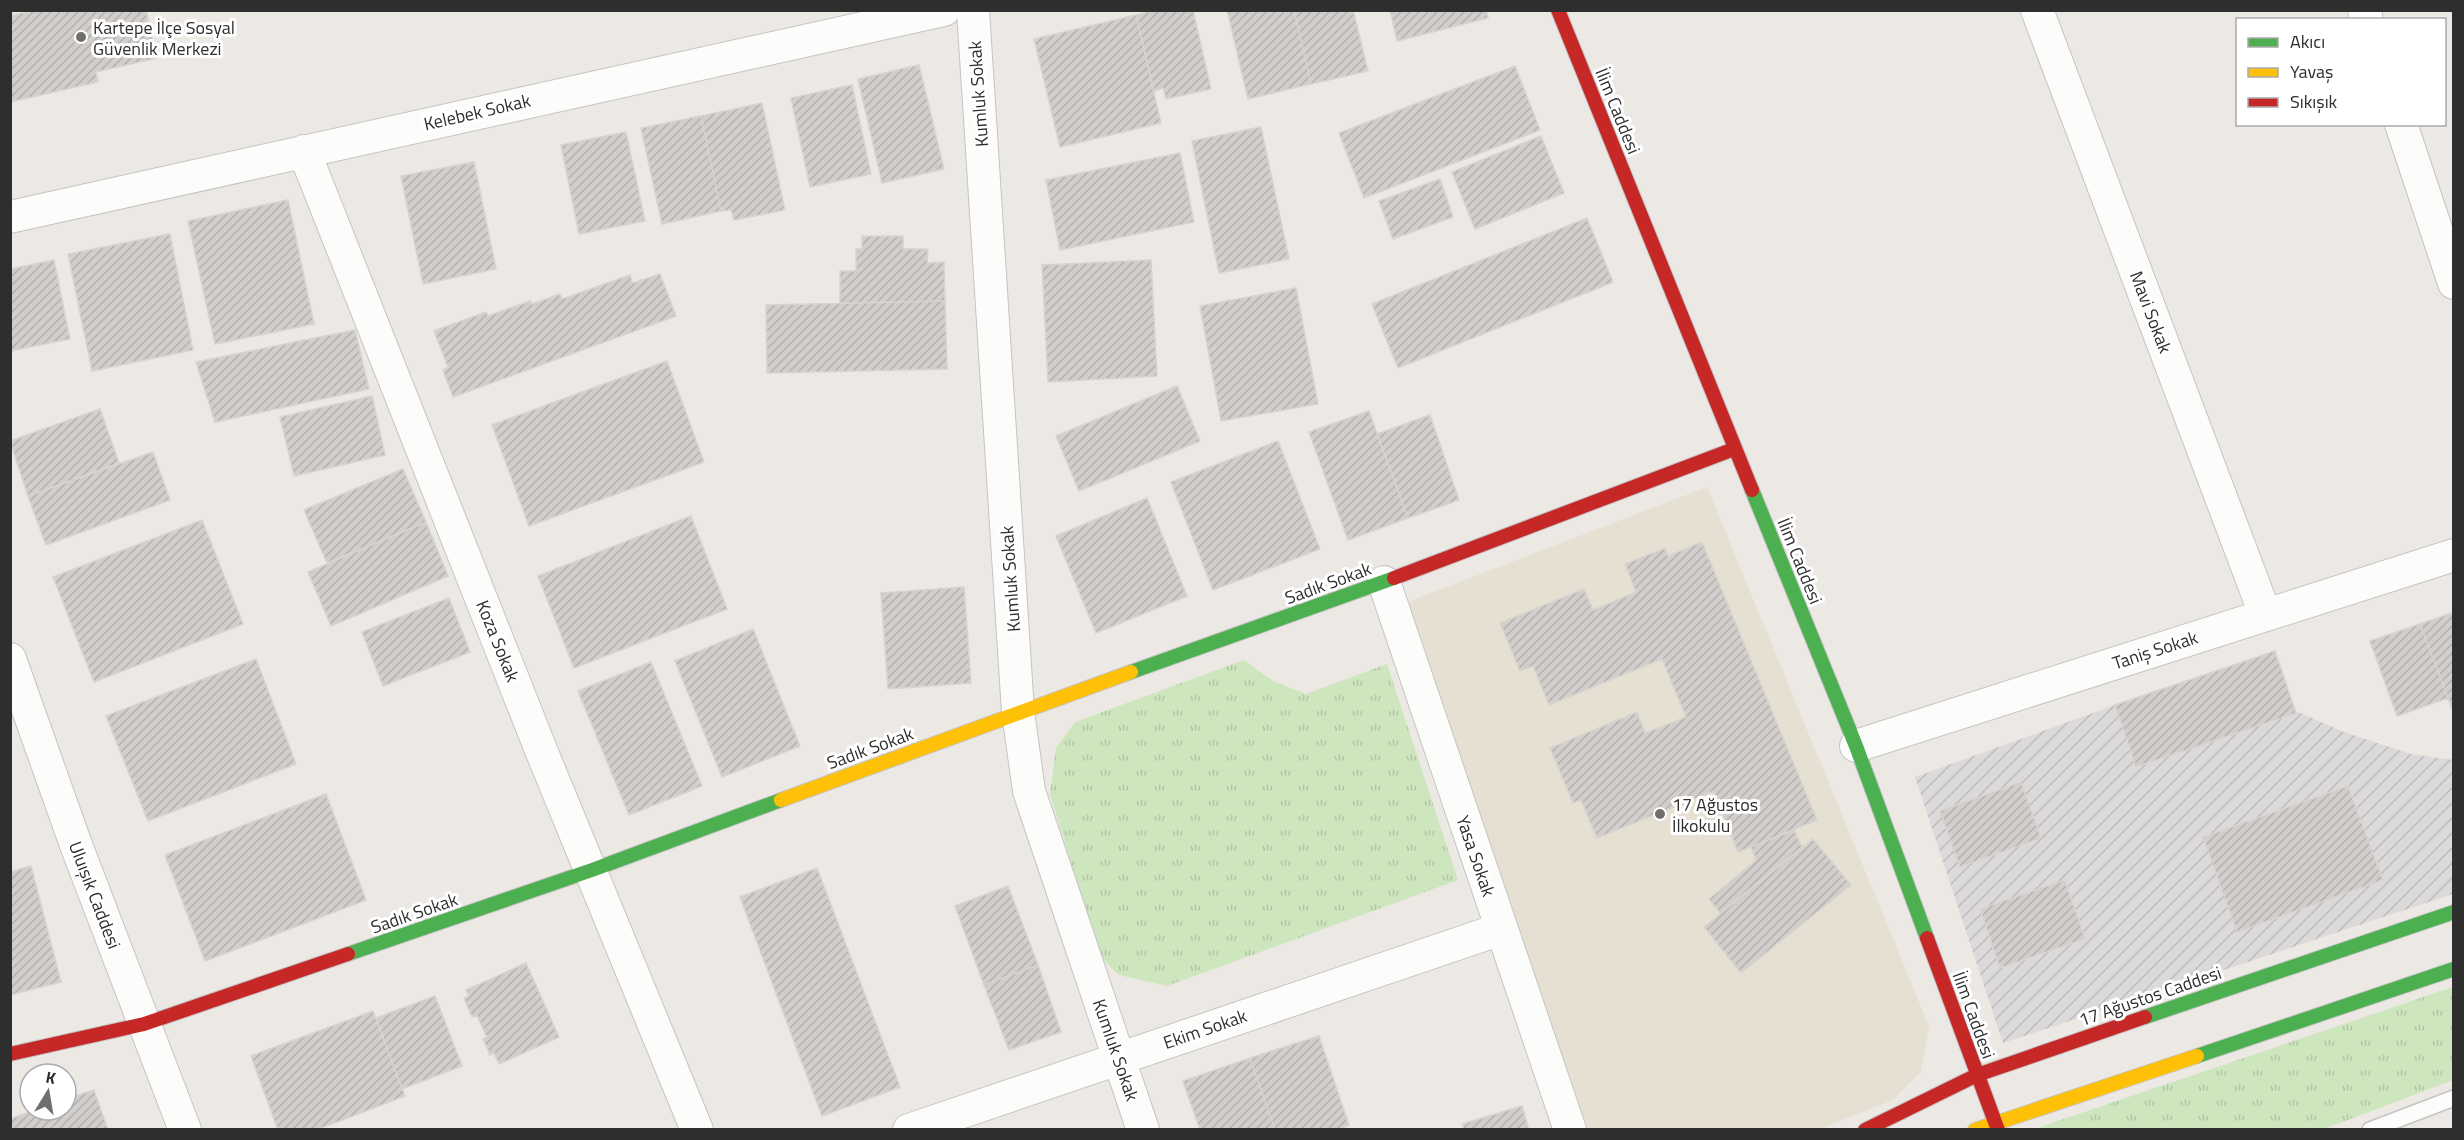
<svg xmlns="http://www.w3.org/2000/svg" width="2464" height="1140" viewBox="0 0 2464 1140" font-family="'Titillium Web',sans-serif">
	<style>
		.industrial { fill: url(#industrial-furrows) }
		.education { fill: #e6e0d3 }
		.grass { fill: url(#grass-tufts) }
		.building { fill: url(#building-hatch); stroke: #d7d4d0; stroke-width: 1.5 }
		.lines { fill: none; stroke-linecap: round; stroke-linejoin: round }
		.lane-casing { stroke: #c5c4c5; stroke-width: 18 }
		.street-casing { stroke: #c5c4c5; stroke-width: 34 }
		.fast-casing { stroke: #c5c4c5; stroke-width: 16 }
		.slow-casing { stroke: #c5c4c5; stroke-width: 16 }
		.jam-casing { stroke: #c5c4c5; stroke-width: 16 }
		.lane { stroke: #fcfcfb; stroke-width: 15 }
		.street { stroke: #fcfcfb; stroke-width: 32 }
		.fast { stroke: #4caf50; stroke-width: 14 }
		.slow { stroke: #ffc107; stroke-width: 14 }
		.jam { stroke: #c62828; stroke-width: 14 }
		.poi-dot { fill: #706f6e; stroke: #fff; stroke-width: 2 }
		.labels { text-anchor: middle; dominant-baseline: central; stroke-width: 6; stroke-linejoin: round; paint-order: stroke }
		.poi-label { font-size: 18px; fill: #2e2e2e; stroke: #fff; text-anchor: start }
		.street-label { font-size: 18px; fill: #2e2e2e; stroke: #fff }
	</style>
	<defs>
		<pattern id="industrial-furrows" width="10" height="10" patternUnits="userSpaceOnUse" patternTransform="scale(1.5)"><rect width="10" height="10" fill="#dcd9db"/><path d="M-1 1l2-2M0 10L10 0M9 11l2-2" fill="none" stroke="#bdbbbc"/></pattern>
		<pattern id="grass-tufts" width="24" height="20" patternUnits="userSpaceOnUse" patternTransform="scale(1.5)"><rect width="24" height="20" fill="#cee6be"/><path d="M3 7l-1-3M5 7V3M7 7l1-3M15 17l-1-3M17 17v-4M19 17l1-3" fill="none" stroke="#b1c6a4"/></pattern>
		<pattern id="building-hatch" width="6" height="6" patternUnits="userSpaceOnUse" patternTransform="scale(1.5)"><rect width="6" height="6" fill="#d1cecb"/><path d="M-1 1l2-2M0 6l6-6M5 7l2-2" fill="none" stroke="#b4b1af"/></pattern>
	</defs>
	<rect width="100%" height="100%" fill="#ece8e4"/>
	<path class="industrial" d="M2275 651 2296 711 2344 732 2411 754 2453 760V894L2003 1043 1915 777 2115 705Z"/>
	<path class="education" d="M1707 487 1929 1026 1921 1072 1893 1100 1820 1129H1586L1407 602Z"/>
	<path class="grass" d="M1244 660 1273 681 1306 694 1387 664 1458 880 1167 986 1119 975 1100 957 1050 794 1056 748 1075 722Z
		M2453 987V1080L2324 1129H2039L2043 1126Z"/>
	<path class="building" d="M35 10H146L157 58 96 72 98 82 10 102V16Z
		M1155 10H1193L1211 89 1166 99 1163 88 1154 91 1136 15Z
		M1227 10H1294L1311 84 1248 99Z
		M1294 10H1353L1368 71 1311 84Z
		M1390 10H1486L1488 18 1397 41Z
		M1136 15 1161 123 1060 147 1034 39Z
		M919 65 944 169 882 183 858 79Z
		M1515 66 1540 130 1364 198 1339 133Z
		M852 85 871 174 810 187 791 98Z
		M762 103 785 210 734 220 731 210 721 211 701 116Z
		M701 116 721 211 662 224 641 128Z
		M1261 127 1289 259 1219 273 1192 141Z
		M626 132 645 221 579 234 561 145Z
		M1541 136 1564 193 1475 229 1452 172Z
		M1180 153 1194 222 1060 250 1046 180Z
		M474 162 496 269 423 284 401 176Z
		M1440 179 1453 217 1393 239 1379 201Z
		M288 200 314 324 215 344 188 221Z
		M1587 218 1613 282 1398 368 1372 304Z
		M170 234 193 350 92 371 68 254Z
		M862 236H903V249H928L927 263 944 262 945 301 840 303V271H856V249H862Z
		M54 260 70 339 10 351V269Z
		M1151 260 1157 376 1048 382 1042 265Z
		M660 274 676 316 453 397 443 370 448 367 434 331 486 312 488 316 530 301 532 304 560 294 562 299 630 275 633 283Z
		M1296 288 1318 404 1221 421 1200 306Z
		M945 301 947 369 767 373 766 305Z
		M355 330 369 389 215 422 196 362Z
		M667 361 704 462 529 526 492 425Z
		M1177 386 1200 441 1079 491 1056 436Z
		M372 396 385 455 294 476 280 417Z
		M100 409 119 463 28 496 10 441Z
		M1369 411 1408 518 1348 540 1309 432Z
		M1430 415 1459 500 1408 518 1377 434Z
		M1278 441 1320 549 1213 590 1171 482Z
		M153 452 170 500 46 545 28 496Z
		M403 469 426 522 327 563 304 510Z
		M1147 498 1187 596 1096 633 1056 536Z
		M691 516 727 609 574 668 538 576Z
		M202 520 243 624 94 682 53 577Z
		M426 522 448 576 331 626 308 572Z
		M1702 542 1817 820 1738 852 1714 791 1597 838 1581 800 1573 803 1550 748 1637 712 1645 733 1686 717 1662 659 1549 705 1533 666 1520 671 1500 623 1584 589 1593 610 1636 592 1625 564 1665 548 1668 556Z
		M964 587 971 683 888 689 881 593Z
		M449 598 470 652 383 686 362 632Z
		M2454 612V714L2420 624Z
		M2420 624 2448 698 2397 716 2370 641Z
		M753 629 800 746 722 777 675 661Z
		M2275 651 2296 713 2136 767 2115 705Z
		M256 659 296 764 148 821 106 716Z
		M651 662 702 786 629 815 578 691Z
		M2021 782 2041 838 1960 867 1940 811Z
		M2348 786 2383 880 2237 932 2203 837Z
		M326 794 366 900 205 961 165 855Z
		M1794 830 1802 847 1720 913 1709 899 1756 860 1751 847Z
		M1813 839 1851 885 1741 973 1704 927Z
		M31 866 61 982 10 995V872Z
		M817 868 900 1087 822 1116 740 897Z
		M2065 880 2085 939 2000 968 1980 909Z
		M1008 886 1038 965 984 985 955 906Z
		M526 963 559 1037 499 1064 494 1053 490 1055 483 1039 487 1037 477 1016 472 1017 464 998 469 996 466 990Z
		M1038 965 1061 1032 1009 1050 984 985Z
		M435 996 462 1066 402 1089 376 1018Z
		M373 1011 405 1096 316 1130H278L251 1056Z
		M1319 1036 1349 1125 1337 1130H1275L1250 1058Z
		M1250 1058 1275 1130H1200L1183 1081Z
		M94 1090 108 1130H10V1119L35 1110H66V1099Z
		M1522 1106 1529 1130H1464L1462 1124Z"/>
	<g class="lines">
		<g class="lane-casing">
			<path id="lane" d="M2370 1130 2454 1098"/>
		</g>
		<g class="street-casing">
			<path id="street" d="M973 10 1018 712 1029 791 1143 1130
				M2037 10 2265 614
				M2364 10 2367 20
				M2401 124 2454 283
				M304 151 541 750 697 1130
				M10 217 944 10
				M1384 582 1570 1130
				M10 659 76 845 185 1130
				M1856 746 2454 555
				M909 1130 1501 929"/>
		</g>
		<g class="fast-casing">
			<path id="fast" d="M1752 490 1856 746 1927 938
				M1131 672 1394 578
				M348 954 592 870 781 800
				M2145 1017 2454 912
				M2197 1056 2454 969"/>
		</g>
		<g class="slow-casing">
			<path id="slow" d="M781 800 1131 672
				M1975 1130 2197 1056"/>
		</g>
		<g class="jam-casing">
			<path id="jam" d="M1558 10 1752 490
				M1394 578 1734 449
				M1927 938 1998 1130
				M10 1054 144 1024 348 954
				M1865 1130 1977 1075 2145 1017"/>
		</g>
		<use href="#lane" class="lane"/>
		<use href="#street" class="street"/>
		<use href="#fast" class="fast"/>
		<use href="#slow" class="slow"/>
		<use href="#jam" class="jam"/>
	</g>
	<g class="poi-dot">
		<circle cx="81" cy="37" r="6"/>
		<circle cx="1660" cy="814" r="6"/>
	</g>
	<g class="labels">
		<g class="poi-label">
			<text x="93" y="27">Kartepe İlçe Sosyal<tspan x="93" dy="21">Güvenlik Merkezi</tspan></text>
			<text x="1672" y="804">17 Ağustos<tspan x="1672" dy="21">İlkokulu</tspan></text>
		</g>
		<g class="street-label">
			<text transform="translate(978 94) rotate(-94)">Kumluk Sokak</text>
			<text transform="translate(1618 111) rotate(68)">İlim Caddesi</text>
			<text transform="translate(477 112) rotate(-13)">Kelebek Sokak</text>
			<text transform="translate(2151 312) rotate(69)">Mavi Sokak</text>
			<text transform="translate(1800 561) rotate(68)">İlim Caddesi</text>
			<text transform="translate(1010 579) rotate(-94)">Kumluk Sokak</text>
			<text transform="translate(1328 583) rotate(-20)">Sadık Sokak</text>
			<text transform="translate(498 641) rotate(68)">Koza Sokak</text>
			<text transform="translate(2155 650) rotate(-18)">Taniş Sokak</text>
			<text transform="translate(870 748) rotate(-20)">Sadık Sokak</text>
			<text transform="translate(1476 856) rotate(71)">Yasa Sokak</text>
			<text transform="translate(95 895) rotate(69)">Uluışık Caddesi</text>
			<text transform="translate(414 913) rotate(-19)">Sadık Sokak</text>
			<text transform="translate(2150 996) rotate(-19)">17 Ağustos Caddesi</text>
			<text transform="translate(1974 1015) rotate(70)">İlim Caddesi</text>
			<text transform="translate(1205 1029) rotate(-19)">Ekim Sokak</text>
			<text transform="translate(1116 1050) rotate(71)">Kumluk Sokak</text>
		</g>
	</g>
	<rect width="2464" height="1140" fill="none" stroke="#2e2e2e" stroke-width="24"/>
	<rect x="2236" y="18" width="210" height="108" fill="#ffffff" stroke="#ababab" stroke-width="1.5"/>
	<rect x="2248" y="38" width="30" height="9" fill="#4caf50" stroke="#ababab" stroke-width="1.5"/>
	<text x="2290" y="48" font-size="18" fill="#2e2e2e">Akıcı</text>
	<rect x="2248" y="68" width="30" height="9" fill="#ffc107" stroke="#ababab" stroke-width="1.5"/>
	<text x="2290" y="78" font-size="18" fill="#2e2e2e">Yavaş</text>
	<rect x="2248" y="98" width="30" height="9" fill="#c62828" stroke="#ababab" stroke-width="1.5"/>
	<text x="2290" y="108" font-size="18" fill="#2e2e2e">Sıkışık</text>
	<g transform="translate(48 1092) rotate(11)"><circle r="28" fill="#ffffff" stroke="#ababab" stroke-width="1.5"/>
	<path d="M0-4.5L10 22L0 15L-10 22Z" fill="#706f6e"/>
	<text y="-9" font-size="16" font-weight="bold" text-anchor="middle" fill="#2e2e2e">K</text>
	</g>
</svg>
